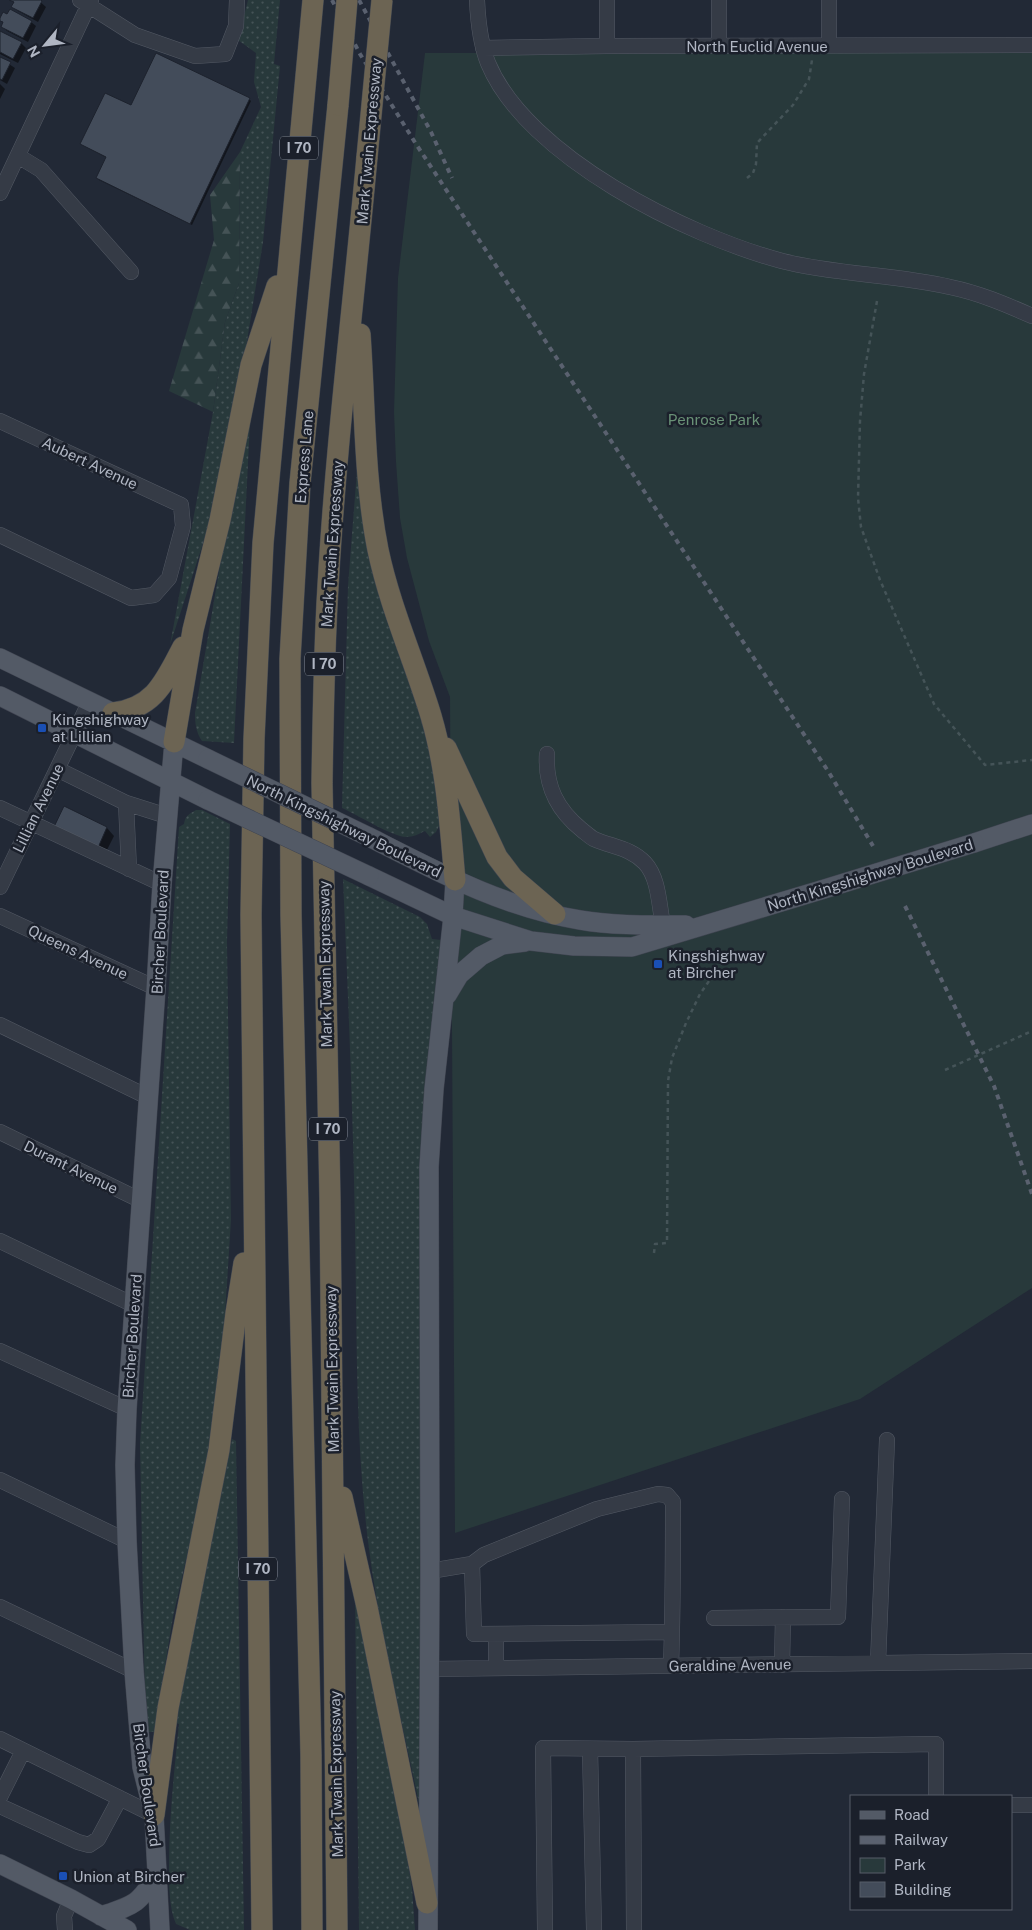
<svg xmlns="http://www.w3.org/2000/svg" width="1032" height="1930" viewBox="0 0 1032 1930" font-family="'Public Sans',sans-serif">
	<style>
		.grass { fill: url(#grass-dots) }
		.forest { fill: url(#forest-firs) }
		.park { fill: #28393b }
		.shadow { fill: #0007 }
		.building { fill: #434c5a; stroke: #1d222d }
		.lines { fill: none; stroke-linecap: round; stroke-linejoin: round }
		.minor-casing { stroke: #535964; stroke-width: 16 }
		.major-casing { stroke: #3f4450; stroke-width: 20 }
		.highway-casing { stroke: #404651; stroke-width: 22 }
		.path { stroke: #455458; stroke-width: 2.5; stroke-dasharray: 4 4; stroke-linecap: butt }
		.minor { stroke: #353b46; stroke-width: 15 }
		.major { stroke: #535a66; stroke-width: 19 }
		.highway { stroke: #6c6453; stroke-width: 21 }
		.rail { stroke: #5a616f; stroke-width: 4; stroke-dasharray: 5 5; stroke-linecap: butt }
		.major-bridge-casing { stroke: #3f4450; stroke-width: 20; stroke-linecap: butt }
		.highway-bridge-casing { stroke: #404651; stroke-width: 22; stroke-linecap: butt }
		.path-bridge { stroke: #455458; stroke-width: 2.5; stroke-dasharray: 4 4; stroke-linecap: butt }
		.major-bridge { stroke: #535a66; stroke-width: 19 }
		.highway-bridge { stroke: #6c6453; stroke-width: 21 }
		.transit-dot { fill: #1a4fb4; stroke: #1b202b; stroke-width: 2 }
		.labels { text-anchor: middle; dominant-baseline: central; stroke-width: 5; stroke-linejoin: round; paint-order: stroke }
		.shield { fill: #1b202b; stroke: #838995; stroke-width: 1 }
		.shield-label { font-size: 14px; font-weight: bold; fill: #b0b6c3 }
		.street-label { font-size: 15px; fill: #b0b6c3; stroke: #1b202b }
		.park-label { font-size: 15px; fill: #699176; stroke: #1b202b }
		.poi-label { font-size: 15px; fill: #b0b6c3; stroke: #1b202b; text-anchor: start }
	</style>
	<defs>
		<pattern id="grass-dots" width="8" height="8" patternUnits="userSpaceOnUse" patternTransform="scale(1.25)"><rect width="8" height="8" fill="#28393b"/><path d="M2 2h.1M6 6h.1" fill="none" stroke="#455356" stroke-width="1.8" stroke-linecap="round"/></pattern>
		<pattern id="forest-firs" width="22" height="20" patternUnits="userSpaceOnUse" patternTransform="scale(1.25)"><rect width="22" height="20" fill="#28393b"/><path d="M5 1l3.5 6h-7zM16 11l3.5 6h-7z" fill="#455356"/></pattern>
	</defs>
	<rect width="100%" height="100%" fill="#222936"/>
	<path class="grass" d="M248 0H280L274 64 280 66 263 242 237 403 208 528 170 645 213 412 225 322 239 283 240 152 261 107 254 82 256 53 238 40Z
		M251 403 234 743 202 741C196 732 195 724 195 713L234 483Z
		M357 470 431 749 440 824 436 832 430 837 425 831C419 834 413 837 406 837 393 837 356 814 342 808L348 586Z
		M196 810H202L230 824 227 942 231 1220 222 1362 212 1445 173 1617 154 1732H147L145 1705 140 1444 179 827 184 824C185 816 189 814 196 810Z
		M343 879 420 917 427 924 432 939 441 940 423 1108 420 1808C402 1720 379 1631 368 1541 355 1437 357 1331 355 1226 353 1111 348 995 343 879Z
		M232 1439 236 1441 244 1930H190L176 1924C169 1908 169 1885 169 1867 169 1819 174 1772 179 1724L173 1722Z
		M355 1595 405 1843 412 1888 415 1930H359Z"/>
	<path class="forest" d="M240 152 239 283 225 322 213 412 169 391 214 240 210 195Z"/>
	<path class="park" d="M425 53H1032V1288L860 1399 455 1533 450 697 429 641 407 558 400 518 396 462 394 412 398 278Z"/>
	<path class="shadow" d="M11 0H38L46 7 38 22 18 11 13 6 14 3Z
		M1 20 31 22 36 26 28 42 7 31 2 26 4 23Z
		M0 32 21 43 26 48 18 63 0 54Z
		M0 58 15 68 7 84 0 80Z
		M0 84 5 89 0 99Z
		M249 99 251 101 192 225 99 180 97 178 107 158 81 144Z
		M65 808 107 828 114 836 104 856Z"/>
	<path class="building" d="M9 0H41L42 1 33 18 11 7 14 2Z
		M10 9 32 21 23 38 1 27 3 22 0 21V18L3 12 7 14Z
		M0 31 22 42 13 59 0 52Z
		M156 53 250 98 190 224 96 178 106 157 80 144 105 93 131 105Z
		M0 57 11 62 2 80 0 79Z
		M64 806 107 827 97 850 53 829Z"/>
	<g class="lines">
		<g class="minor-casing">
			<path id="minor" d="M80 0 135 35 195 56 225 54 236 26 237 0
				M477 0C478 22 480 43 488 63 527 157 688 236 782 261 837 275 895 274 950 287 979 293 1005 304 1032 316
				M607 0V46
				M829 45V0
				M719 46V0
				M483 48 607 46 1032 45
				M18 156 41 170 131 272
				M0 193 91 0
				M0 421 181 505 183 526 169 578 154 595 131 598 0 535
				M547 754C545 786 557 810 582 830 586 833 590 837 594 839 612 847 631 848 645 863 659 878 659 906 663 925
				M57 769 126 803 167 816
				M126 803 129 869
				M0 808 162 884
				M0 887 90 701
				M0 916 156 988
				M0 1025 148 1097
				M0 1132 142 1201
				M0 1241 134 1305
				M0 1351 127 1409
				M0 1480 127 1541
				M430 1571 472 1564
				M0 1607 134 1671
				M714 1618 838 1617 842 1499
				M496 1634V1668
				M878 1663 887 1440
				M782 1665 783 1617
				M671 1666C673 1611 673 1557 673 1502L667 1495 658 1494 597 1509 484 1555 472 1564 474 1634 672 1632
				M429 1669 1032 1661
				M0 1739 154 1815
				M590 1749 594 1930
				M633 1749 936 1744V1796
				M0 1797 23 1751
				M1011 1805H1032
				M0 1806 78 1842 89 1845 98 1839 120 1798
				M65 1930 64 1916 71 1899
				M545 1930 543 1748 633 1749 634 1930"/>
		</g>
		<g class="major-casing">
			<path id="major" d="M0 658 208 759
				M0 696 208 800
				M369 837C436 871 504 908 580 920 615 926 651 925 686 925
				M974 843 1032 824
				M369 876 453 916 531 941 574 946 632 947 821 890
				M447 995 459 975 481 956 502 945 525 942
				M0 1864 71 1899 127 1930
				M101 1916C134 1905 138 1905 157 1875
				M160 1930 154 1815 142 1767 134 1671 127 1541 125 1465 127 1409 156 988 162 884 174 742
				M428 1930 430 1571 429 1167 434 1089 453 916 455 880"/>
		</g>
		<g class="highway-casing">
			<path id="highway" d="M360 334C365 406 364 480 378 550 390 607 414 660 431 716 447 770 450 825 455 880
				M113 713C155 708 165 681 183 647
				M174 742 193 630 220 520 251 365 277 286
				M446 748 497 857 513 878 555 914
				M342 1497 367 1607 427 1903
				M154 1815 168 1708 219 1450 236 1313 244 1263
				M262 1930 251 915 254 739 263 543 313 0
				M312 1930 311 1755 291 915 290 659 300 483 338 105
				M337 1930 330 1200 322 783C323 717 324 652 328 586 336 443 354 300 367 157"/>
		</g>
		<path class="path" d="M747 178 753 173 756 164 757 143 793 105 809 79 812 60
			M877 301 864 374 860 421 858 498 861 527 880 580 934 704 985 765 1032 760
			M654 1253 655 1244 667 1243 668 1081 672 1058 686 1023 700 994 725 958"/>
		<use href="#minor" class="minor"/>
		<use href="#major" class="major"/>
		<use href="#highway" class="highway"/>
		<path class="rail" d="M332 0 360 54 416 144 828 771 873 846
			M359 0 431 132 452 178
			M905 906 994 1086 1032 1194"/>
		<g class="major-bridge-casing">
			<path id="major-bridge" d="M208 759 369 837
				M208 800 369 876
				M821 890 974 843"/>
		</g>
		<g class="highway-bridge-casing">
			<path id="highway-bridge" d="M338 105 347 0
				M367 157 382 0"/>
		</g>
		<path class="path-bridge" d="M945 1070 1032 1031"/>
		<use href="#major-bridge" class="major-bridge"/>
		<use href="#highway-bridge" class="highway-bridge"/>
	</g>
	<g class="transit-dot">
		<rect x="37" y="723" width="10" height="10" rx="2.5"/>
		<rect x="653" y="959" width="10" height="10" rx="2.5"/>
		<rect x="58" y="1871" width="10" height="10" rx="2.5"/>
	</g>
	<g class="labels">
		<g class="shield">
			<rect x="280" y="136.5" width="38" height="23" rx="4"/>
			<rect x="305" y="652.5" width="38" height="23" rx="4"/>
			<rect x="309" y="1117.5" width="38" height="23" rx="4"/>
			<rect x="239" y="1557.5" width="38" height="23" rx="4"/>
		</g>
		<g class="shield-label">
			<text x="299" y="148">I 70</text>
			<text x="324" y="664">I 70</text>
			<text x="328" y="1129">I 70</text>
			<text x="258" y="1569">I 70</text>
		</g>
		<g class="street-label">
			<text x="757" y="46">North Euclid Avenue</text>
			<text transform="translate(369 141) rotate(-85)">Mark Twain Expressway</text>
			<text transform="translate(304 457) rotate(-85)">Express Lane</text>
			<text transform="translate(90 463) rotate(25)">Aubert Avenue</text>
			<text transform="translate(332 544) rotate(-86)">Mark Twain Expressway</text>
			<text transform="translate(38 808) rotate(-64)">Lillian Avenue</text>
			<text transform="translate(344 826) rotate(26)">North Kingshighway Boulevard</text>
			<text transform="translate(870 875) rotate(-17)">North Kingshighway Boulevard</text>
			<text transform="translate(160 932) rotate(-87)">Bircher Boulevard</text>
			<text transform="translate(78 952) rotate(25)">Queens Avenue</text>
			<text transform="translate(325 964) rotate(-91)">Mark Twain Expressway</text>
			<text transform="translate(71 1167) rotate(26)">Durant Avenue</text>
			<text transform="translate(132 1336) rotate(-86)">Bircher Boulevard</text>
			<text transform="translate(332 1369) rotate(-91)">Mark Twain Expressway</text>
			<text transform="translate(730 1665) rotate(-1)">Geraldine Avenue</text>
			<text transform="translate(336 1774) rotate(-91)">Mark Twain Expressway</text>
			<text transform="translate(147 1785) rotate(82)">Bircher Boulevard</text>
		</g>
		<g class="park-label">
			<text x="714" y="419">Penrose Park</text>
		</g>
		<g class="poi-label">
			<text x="52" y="719">Kingshighway<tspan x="52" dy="17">at Lillian</tspan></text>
			<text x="668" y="955">Kingshighway<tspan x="668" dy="17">at Bircher</tspan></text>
			<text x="73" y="1876">Union at Bircher</text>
		</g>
	</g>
	<rect x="850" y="1795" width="162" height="115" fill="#1b202b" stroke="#575c68"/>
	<rect x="860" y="1811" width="25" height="8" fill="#535a66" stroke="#575c68"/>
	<text x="894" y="1820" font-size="15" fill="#b0b6c3">Road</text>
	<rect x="860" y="1836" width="25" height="8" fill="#5a616f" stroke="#575c68"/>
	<text x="894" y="1845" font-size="15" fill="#b0b6c3">Railway</text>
	<rect x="860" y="1858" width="25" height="15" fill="#28393b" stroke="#575c68"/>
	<text x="894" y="1870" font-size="15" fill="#b0b6c3">Park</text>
	<rect x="860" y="1882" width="25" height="15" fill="#434c5a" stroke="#575c68"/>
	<text x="894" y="1895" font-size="15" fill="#b0b6c3">Building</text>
	<g transform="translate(45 45) rotate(241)" stroke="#1b202b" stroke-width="4" paint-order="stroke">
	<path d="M0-4L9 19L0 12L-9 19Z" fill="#b0b6c3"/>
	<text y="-8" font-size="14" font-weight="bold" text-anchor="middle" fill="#b0b6c3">N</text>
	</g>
</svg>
